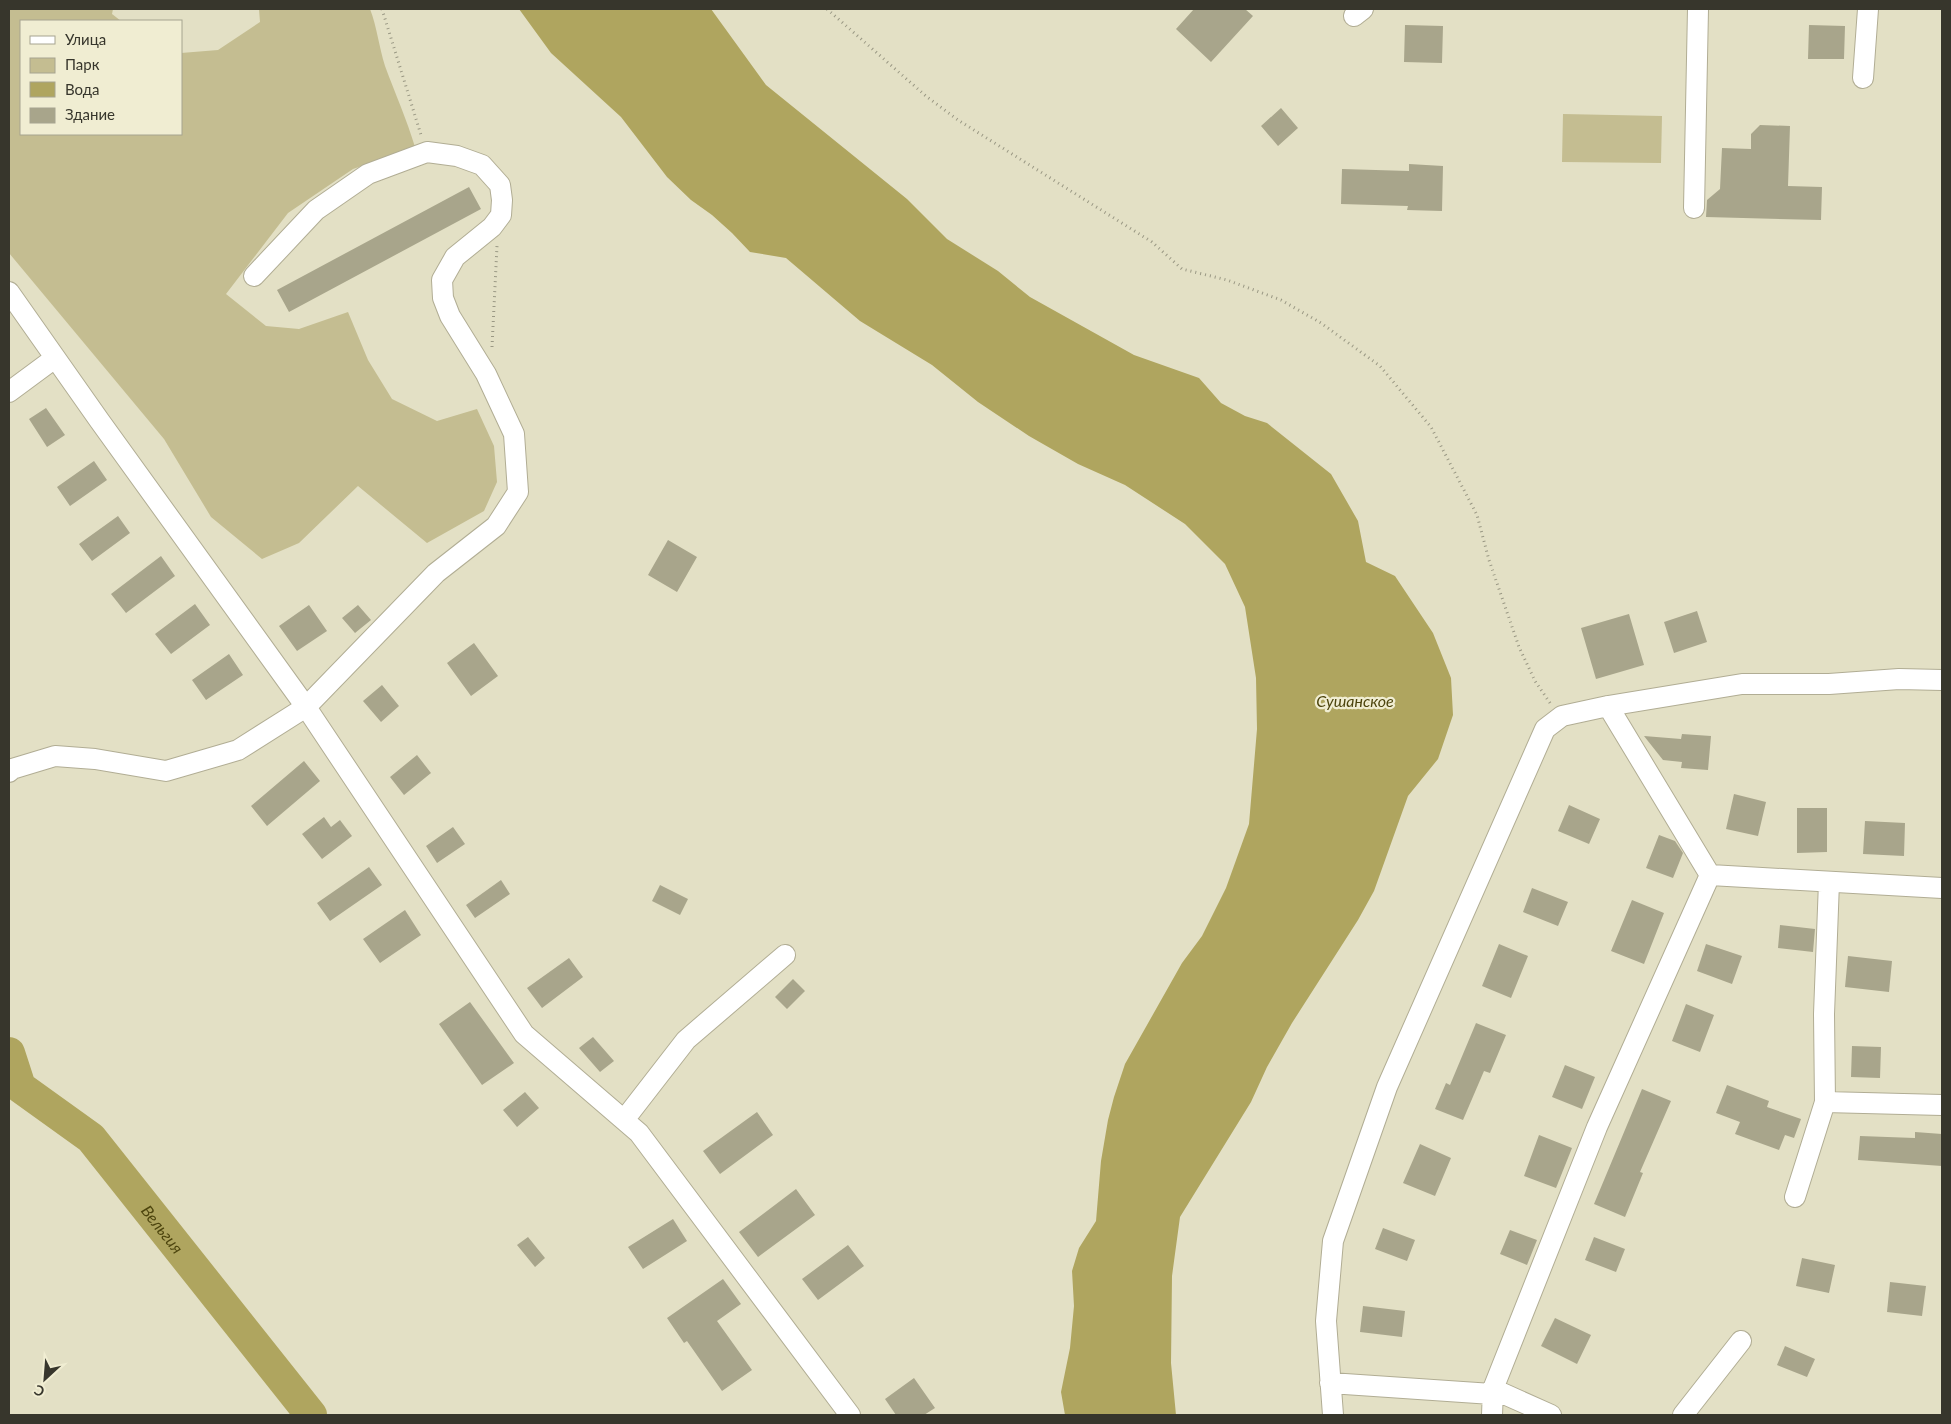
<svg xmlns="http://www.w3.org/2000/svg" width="1951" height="1424" viewBox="0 0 1951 1424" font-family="Lato,sans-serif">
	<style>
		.green { fill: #c4bd91 }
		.water { fill: #afa55f }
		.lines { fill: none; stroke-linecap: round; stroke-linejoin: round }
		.river { stroke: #afa55f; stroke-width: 32 }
		.building { fill: #a8a58b }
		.minor-casing { stroke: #b1ad94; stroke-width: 22 }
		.path { stroke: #9a9884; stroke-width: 3; stroke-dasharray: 1 4; stroke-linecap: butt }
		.minor { stroke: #fff; stroke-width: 20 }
		.labels { text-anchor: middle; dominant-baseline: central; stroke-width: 4.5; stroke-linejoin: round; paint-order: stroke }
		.water-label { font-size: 16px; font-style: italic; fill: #4d450e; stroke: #f0edd2 }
	</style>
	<rect width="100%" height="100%" fill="#e3e0c5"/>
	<path class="green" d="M9 9H113L112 14 121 21H21V134H181V53L218 50 260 22 259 9H370C377 27 379 47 385 66 395 93 407 120 415 147L353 169 288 213 226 294 266 326 299 329 348 312 368 360 392 399 437 421 477 409 494 446 497 482 484 511 427 543 358 486 299 543 262 559 211 517 164 439 9 253Z
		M1563 114 1662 116 1661 163 1562 162Z"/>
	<path class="water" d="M519 9H711L766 85 907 199 947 239 998 271 1030 297 1134 355 1199 378 1221 403 1245 416 1267 423 1331 474 1358 521 1366 562 1395 576 1433 633 1451 678 1453 715 1438 759 1408 796 1374 891 1358 920 1292 1023 1267 1067 1251 1102 1180 1217 1172 1276 1171 1363 1176 1415H1065L1061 1392 1070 1348 1074 1306 1072 1271 1079 1248 1096 1221 1101 1161 1108 1120 1114 1097 1125 1064 1182 963 1202 936 1226 888 1249 824 1257 729 1256 678 1245 607 1225 564 1185 524 1125 485 1078 464 1029 436 978 402 932 365 860 321 786 258 750 252 732 233 712 215 691 200 667 177 621 117 551 53Z"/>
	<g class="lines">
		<path class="river" id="s1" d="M9 1053 20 1087 91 1138 311 1415"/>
	</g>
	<path class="building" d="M1194 9H1245L1253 16 1211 62 1176 29Z
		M1405 25 1443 26 1442 63 1404 62Z
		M1809 25 1845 26 1844 59H1808Z
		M1281 108 1298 128 1278 146 1261 126Z
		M1760 125 1790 126 1788 186 1822 187 1821 220 1706 217 1707 200 1720 189 1722 148 1751 149V134Z
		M1409 164 1443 166 1442 211 1407 210 1408 206 1341 204 1342 169 1409 171Z
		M469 187 481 209 289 312 277 290Z
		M46 408 65 435 47 447 29 419Z
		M94 461 107 480 70 506 57 487Z
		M118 516 130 533 92 561 79 544Z
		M668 540 697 557 677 592 648 575Z
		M161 556 175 576 126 613 111 594Z
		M195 604 210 625 171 654 155 634Z
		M309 605 327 631 297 651 279 626Z
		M358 605 371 620 355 633 342 618Z
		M1697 611 1707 642 1674 653 1664 622Z
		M1629 614 1644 665 1596 679 1581 628Z
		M474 643 498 676 471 696 447 663Z
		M229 654 243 675 206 700 192 680Z
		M382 685 399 706 381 722 363 701Z
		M1682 734 1711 736 1708 770 1681 768 1682 762 1663 760 1644 736 1681 739Z
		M417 755 431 773 404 795 390 777Z
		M304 761 320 781 267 826 251 806Z
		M1734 794 1766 802 1758 836 1726 829Z
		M1569 805 1600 819 1589 844 1558 831Z
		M1797 808H1827V852L1797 853Z
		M324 817 331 827 340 820 352 836 322 859 302 834Z
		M1865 821 1905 823 1904 856 1863 854Z
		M453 827 465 844 437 863 426 846Z
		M1659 835 1675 841 1683 853 1673 878 1646 868Z
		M369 867 382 885 330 921 317 903Z
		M501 880 510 894 475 918 466 905Z
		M660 885 688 899 680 915 652 901Z
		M1532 888 1568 902 1558 926 1523 912Z
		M1632 900 1664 913 1644 964 1611 951Z
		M405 910 421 935 380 963 363 939Z
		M1780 925 1815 929 1813 952 1778 948Z
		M1499 944 1528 956 1511 998 1482 986Z
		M1706 944 1742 956 1732 984 1697 971Z
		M1848 956 1892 961 1889 992 1845 987Z
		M569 958 583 977 542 1008 527 988Z
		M793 979 805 991 787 1009 775 997Z
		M470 1002 514 1063 482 1085 439 1024Z
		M1686 1004 1714 1015 1700 1052 1672 1041Z
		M1476 1023 1506 1035 1490 1073 1484 1071 1463 1120 1435 1109 1446 1083 1450 1085Z
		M593 1037 614 1061 600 1072 579 1048Z
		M1852 1046 1881 1047 1880 1078 1851 1077Z
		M1565 1065 1595 1077 1582 1109 1552 1097Z
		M1727 1085 1769 1101 1767 1107 1801 1119 1794 1138 1785 1135 1779 1150 1735 1134 1740 1122 1716 1113Z
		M1642 1089 1671 1101 1640 1172 1643 1173 1625 1217 1594 1204Z
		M525 1092 539 1108 517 1127 503 1110Z
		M757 1112 773 1135 720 1174 703 1151Z
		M1915 1132 1942 1134V1166L1858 1160 1860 1136 1915 1138Z
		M1539 1135 1572 1148 1556 1188 1524 1176Z
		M1420 1144 1451 1158 1435 1196 1403 1183Z
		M796 1189 815 1215 758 1257 739 1232Z
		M673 1219 687 1241 643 1269 628 1247Z
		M1383 1228 1415 1240 1407 1261 1375 1249Z
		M1510 1230 1537 1240 1527 1265 1500 1254Z
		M528 1237 545 1258 535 1267 517 1245Z
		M1594 1237 1625 1249 1616 1272 1585 1260Z
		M848 1245 864 1266 818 1300 802 1279Z
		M1802 1258 1835 1265 1829 1293 1796 1286Z
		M723 1279 741 1304 717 1321 752 1370 722 1391 687 1341 684 1343 667 1318Z
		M1890 1282 1926 1286 1922 1316 1887 1312Z
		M1363 1306 1405 1311 1402 1337 1360 1332Z
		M1555 1318 1591 1335 1577 1364 1541 1346Z
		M1785 1346 1815 1359 1807 1377 1777 1365Z
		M914 1378 935 1408 924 1415H896L885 1399Z"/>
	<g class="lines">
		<g class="minor-casing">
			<path id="minor" d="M1354 16 1363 9
				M1863 78 1868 9
				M1694 208 1698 9
				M9 292 99 420 306 707 524 1034 639 1133 850 1415
				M9 392 55 358
				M1608 706 1710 875
				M9 772 12 769 55 756 95 759 166 771 238 750 306 707 436 573 496 526 518 492 514 434 486 374 450 316 443 298 442 280 455 257 492 227 501 215 502 200 500 185 482 165 457 156 427 152 368 174 316 210 254 276
				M1825 1102 1942 1105
				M624 1120 686 1040 785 955
				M1795 1197 1825 1102 1824 1014 1829 882
				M1330 1383 1492 1394
				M1493 1389 1551 1415
				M1333 1415 1326 1321 1333 1241 1387 1087 1545 729 1562 716 1608 706 1742 684H1829L1899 679 1942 680
				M1492 1415 1493 1389 1597 1127 1710 875 1942 888
				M1683 1415 1741 1341"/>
		</g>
		<path class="path" d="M382 9 421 135
			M827 9 927 97 958 120 1152 242 1182 269 1227 280 1281 300 1321 323 1380 366 1431 427 1477 515 1489 560 1519 647 1535 681 1550 703
			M492 347 497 246"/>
		<use href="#minor" class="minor"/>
	</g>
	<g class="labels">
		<g class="water-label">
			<text x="1355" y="700">Сушанское</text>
			<text stroke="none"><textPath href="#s1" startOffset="239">Вельгия</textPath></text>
		</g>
	</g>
	<rect width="1951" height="1424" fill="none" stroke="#37362c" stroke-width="20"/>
	<rect x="20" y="20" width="162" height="115" fill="#f0edd2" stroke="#a6a490"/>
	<rect x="30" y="36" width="25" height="8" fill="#ffffff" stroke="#a6a490"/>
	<text x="65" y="45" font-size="15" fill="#37362c">Улица</text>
	<rect x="30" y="58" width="25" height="15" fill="#c4bd91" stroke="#a6a490"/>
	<text x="65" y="70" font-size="15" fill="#37362c">Парк</text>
	<rect x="30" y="82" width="25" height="15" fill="#afa55f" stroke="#a6a490"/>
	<text x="65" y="95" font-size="15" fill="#37362c">Вода</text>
	<rect x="30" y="108" width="25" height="15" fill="#a8a58b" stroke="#a6a490"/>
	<text x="65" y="120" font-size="15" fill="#37362c">Здание</text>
	<g transform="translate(45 1379) rotate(206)" stroke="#f0edd2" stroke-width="4" paint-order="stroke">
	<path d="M0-4L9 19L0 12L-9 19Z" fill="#37362c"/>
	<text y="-8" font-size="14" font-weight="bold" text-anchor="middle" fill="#37362c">С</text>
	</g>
</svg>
